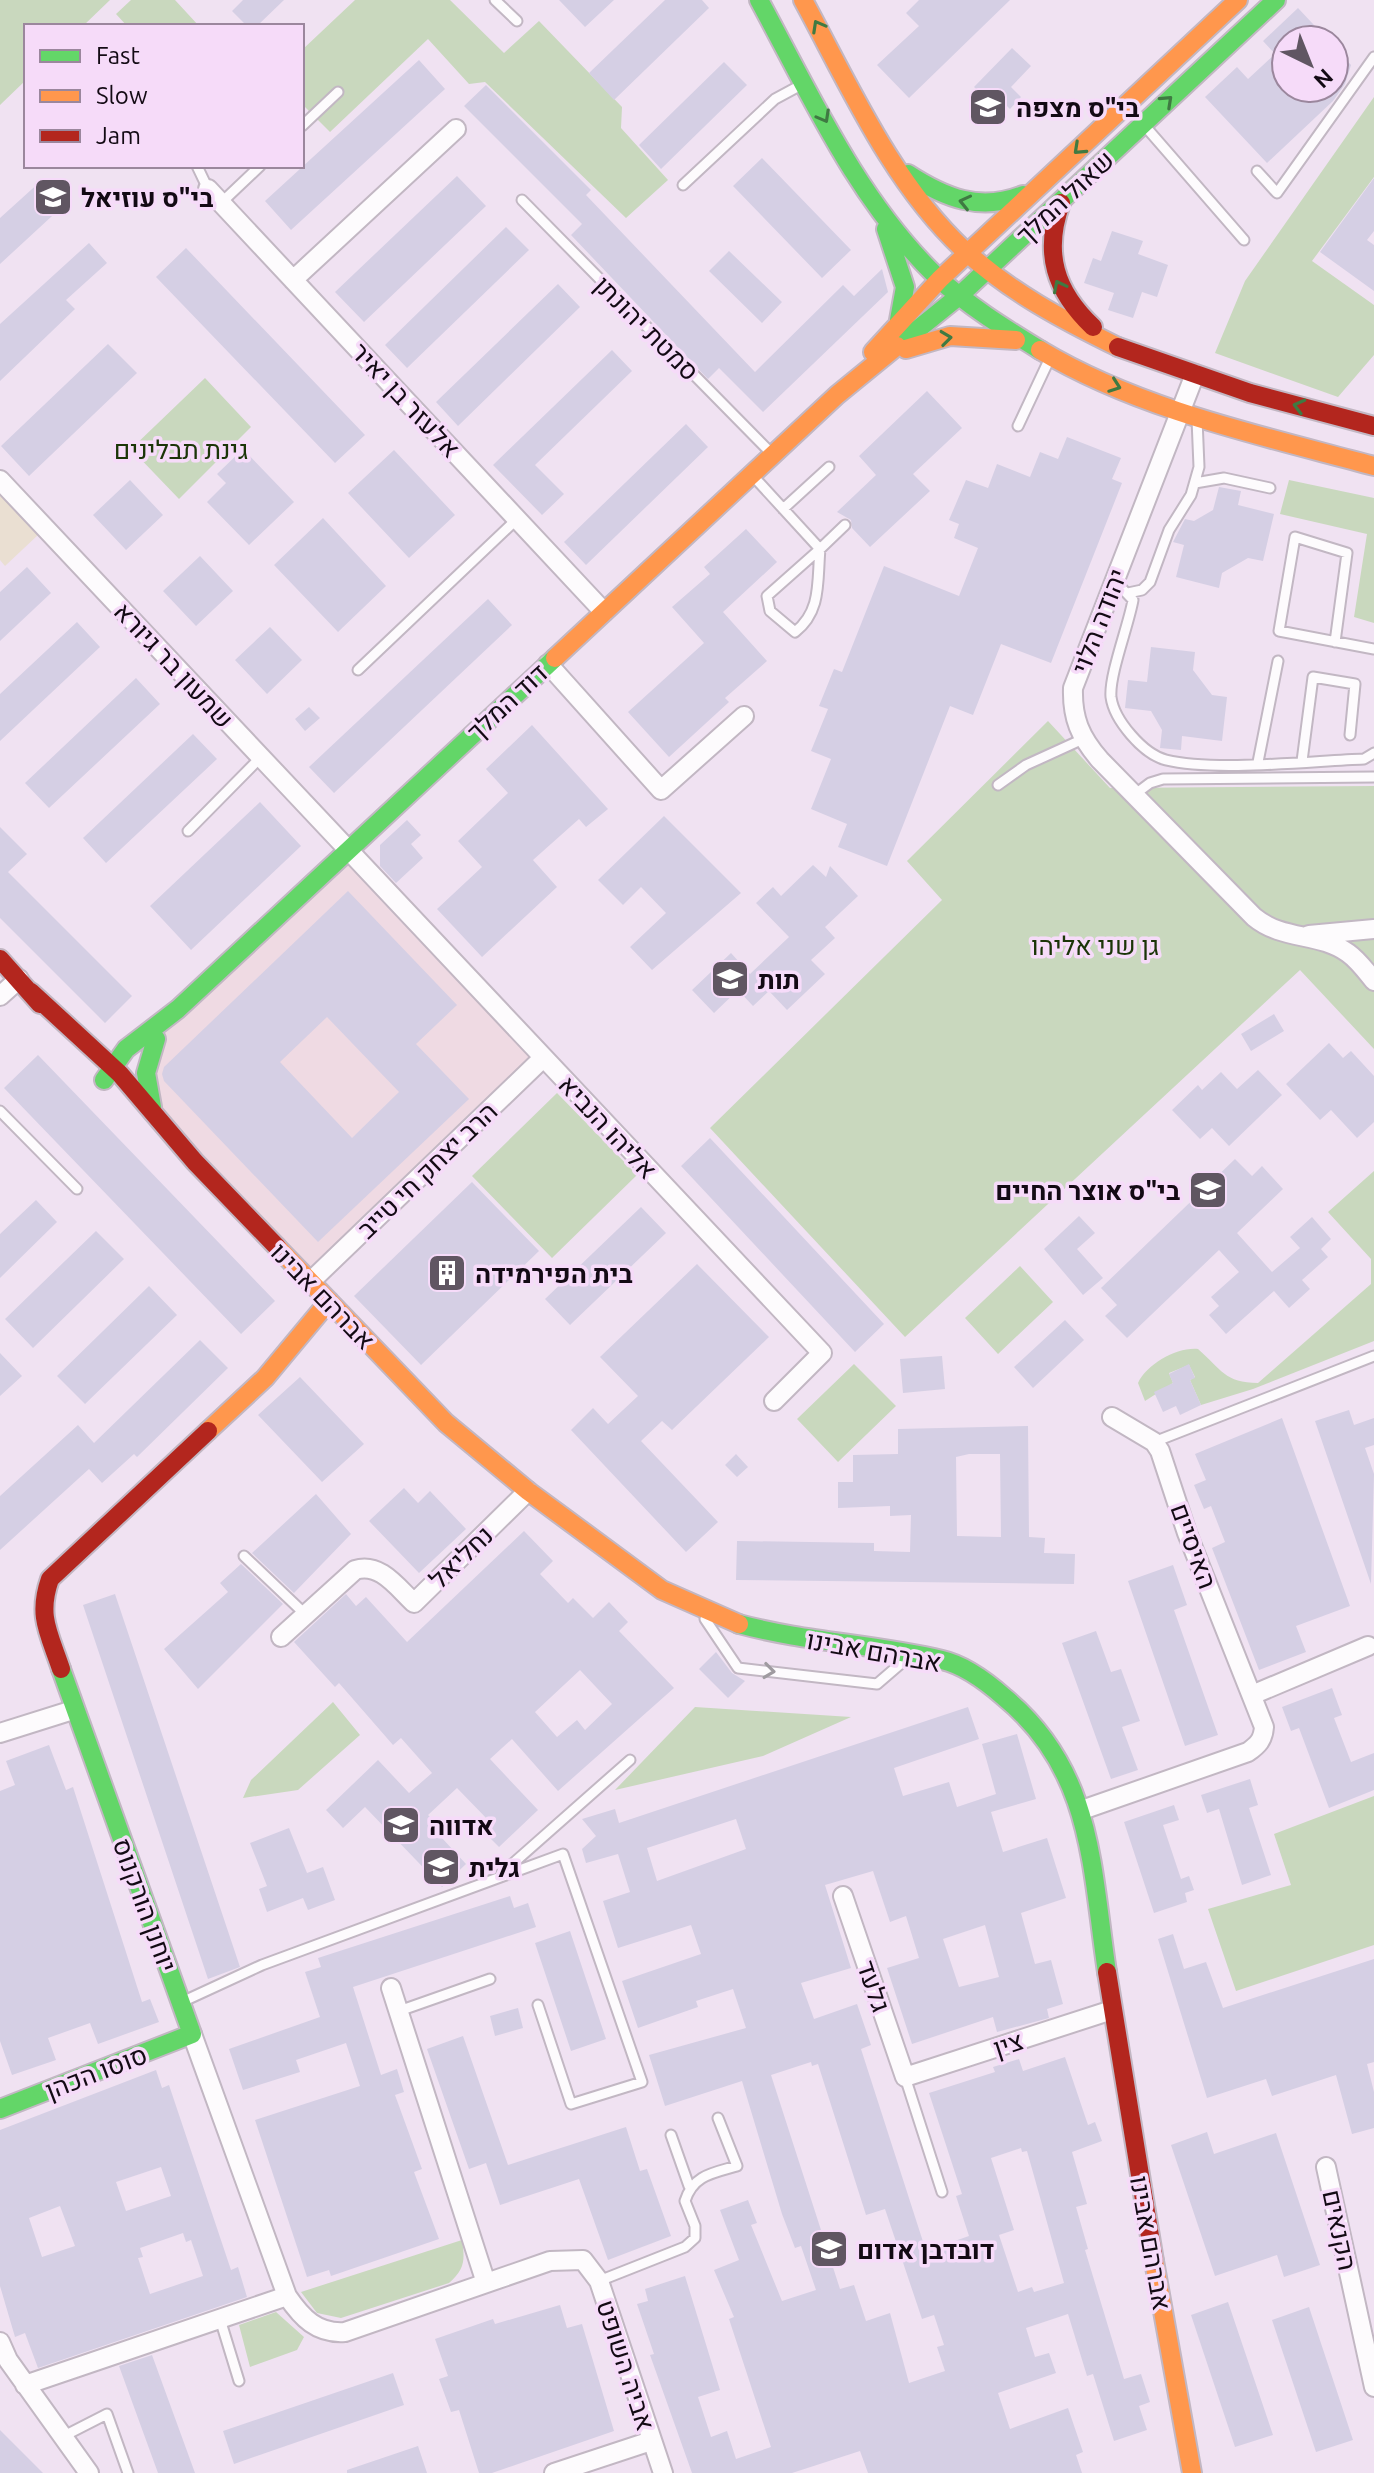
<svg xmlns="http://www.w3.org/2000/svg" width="1374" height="2473" viewBox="0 0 1374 2473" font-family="Ubuntu,Heebo,sans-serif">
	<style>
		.commercial { fill: #efdae3 }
		.green { fill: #c9d8be }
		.sand { fill: #eadfd2 }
		.building { fill: #d5cfe4; fill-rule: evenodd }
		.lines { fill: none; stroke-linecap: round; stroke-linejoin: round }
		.lane-casing { stroke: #c2b7c3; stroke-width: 13 }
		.street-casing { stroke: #c2b7c3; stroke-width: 22 }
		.fast-casing { stroke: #c2b7c3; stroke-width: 22 }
		.slow-casing { stroke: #c2b7c3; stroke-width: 22 }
		.jam-casing { stroke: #c2b7c3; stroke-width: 22 }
		.lane { stroke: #fdfbfd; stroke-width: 9 }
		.street { stroke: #fdfbfd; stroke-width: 18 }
		.fast { stroke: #63d668; stroke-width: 18 }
		.slow { stroke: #ff974d; stroke-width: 18 }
		.jam { stroke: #b3261e; stroke-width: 18 }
		.oneway { stroke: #3f7a42 }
		.oneway2 { stroke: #9f9ba0 }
		.labels { text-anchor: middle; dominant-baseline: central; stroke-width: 7; stroke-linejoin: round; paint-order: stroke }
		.poi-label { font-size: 26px; font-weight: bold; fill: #130a14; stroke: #f6dbf9; text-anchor: start }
		.street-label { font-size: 26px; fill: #130a14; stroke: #f6dbf9 }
		.park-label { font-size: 26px; fill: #1b3508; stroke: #f6dbf9 }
	</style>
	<rect width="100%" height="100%" fill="#f0e2f2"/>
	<path class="commercial" d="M347 851 543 1058 310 1282 152 1107 156 1039Z"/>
	<path class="green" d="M0 0H110L83 26H26V80L0 105Z
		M131 0H175L199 26H127L116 14Z
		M355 0H450L504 53 539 21 622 107 621 128 668 180 626 218 485 82 469 84 428 39 330 132 302 104V50Z
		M1374 97V177L1312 261 1374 305V355L1338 397 1215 353 1245 281Z
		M205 378 251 427 179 499 131 449Z
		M1289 480 1374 498V623L1354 617 1367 534 1280 514Z
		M1048 721 1110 788 1374 786V1049L1300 970 905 1337 710 1128 942 900 907 861Z
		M557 1093 637 1175 552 1258 472 1176Z
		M1374 1171V1341L1253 1389 1201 1405 1190 1380 1195 1377 1189 1365 1169 1373 1173 1383 1145 1401 1138 1383C1147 1364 1177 1347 1198 1349 1221 1369 1225 1383 1258 1383L1371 1284V1259L1328 1212Z
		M1020 1266 1053 1302 998 1354 965 1318Z
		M854 1364 896 1406 838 1462 797 1419Z
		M333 1702 360 1735 298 1790 243 1798 251 1780Z
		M695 1707 851 1717 763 1756 615 1790Z
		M1374 1796V1945L1236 1991 1208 1909 1291 1885 1274 1834Z
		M462 2240C465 2260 465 2269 449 2283L341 2318 317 2313 301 2292Z
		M276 2312 304 2337 297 2350 250 2367 239 2325Z"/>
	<path class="sand" d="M0 493 39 534 5 566 0 560Z"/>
	<path class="building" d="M243 0H284L257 26H247L232 11Z
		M559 0H614L585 27Z
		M665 0H702L709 8 614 100 589 73Z
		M919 0H1010L909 98 877 65 919 26 906 13Z
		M1298 8 1328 40H1286V88H1334V47L1351 65 1345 84 1333 101 1267 163 1205 97 1237 67 1248 79 1275 54 1263 41Z
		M1012 48 1031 66 1011 87 1021 97 1010 109 1000 99 993 105 974 87Z
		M419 60 445 89 291 230 265 201Z
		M724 62 747 85 661 169 639 145Z
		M486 85 591 190 586 195 755 372 843 285 854 296 882 269 888 292 763 412 719 368 708 379 571 235 582 224 464 106Z
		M762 158 851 250 822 278 733 186Z
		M457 176 486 206 364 322 335 292Z
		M1374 178V231L1367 240 1374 245V291L1320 252Z
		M42 180 64 205 0 264V218Z
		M506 227 529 250 407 368 385 345Z
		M1112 231 1143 241 1138 254 1168 265 1157 297 1142 292 1133 318 1108 310 1114 293 1084 283 1093 258 1101 261Z
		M89 243 107 263 66 300 75 309 0 381V324Z
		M186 248 365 435 335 463 156 277Z
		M729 251 782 302 762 323 709 271Z
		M558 284 580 307 458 426 436 402Z
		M108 344 137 373 29 476 1 446Z
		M612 350 632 371 535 465 564 494 542 515 493 465Z
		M927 391 962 428 913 474 930 491 870 547 852 528 851 520 837 512 876 475 859 456Z
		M686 424 708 447 586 565 564 542Z
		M1067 437 1121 458 1112 479 1122 483 1051 663 1001 644 973 715 950 706 887 866 838 847 847 824 811 809 831 759 811 751 828 709 819 706 834 669 842 672 884 566 959 596 978 548 954 538 959 524 949 520 966 480 988 488 997 464 1030 477 1040 452 1058 459Z
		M243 449 294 502 249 545 207 502 226 483 217 474Z
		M394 450 455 515 409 558 348 493Z
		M130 480 163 515 126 550 93 515Z
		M1219 487 1241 491 1238 505 1274 514 1263 561 1248 558 1222 573 1219 588 1176 577 1184 545 1173 542 1185 519 1194 521 1213 510Z
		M323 518 386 586 338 632 274 565Z
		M746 529 777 562 723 612 767 661 725 698 729 702 669 757 628 712 704 643 672 607 710 574 704 567Z
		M200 556 233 591 196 626 163 591Z
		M27 567 51 593 0 641V592Z
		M488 599 512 625 334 793 309 767Z
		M77 622 100 647 0 741V694Z
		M270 627 302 660 267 694 235 660Z
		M1151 647 1195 652 1193 670 1212 695 1227 697 1222 741 1182 736 1181 750 1160 748 1162 730 1151 711 1125 708 1128 680 1147 682Z
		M136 678 160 704 49 808 25 783Z
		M309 707 320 718 305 731 295 719Z
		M532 725 608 809 586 827 579 819 533 860 557 887 482 957 437 909 482 867 458 841 508 793 486 769Z
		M193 734 217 759 106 863 83 838Z
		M260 802 301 846 191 950 150 906Z
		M664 816 741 893 652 970 630 947 666 913 641 887 623 905 598 880Z
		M407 820 421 835 411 844 423 858 396 883 380 866V845Z
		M0 827 27 854 8 872 132 996 105 1023 0 918Z
		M813 865 826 877 830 866 858 896 825 927 835 938 811 960 825 974 787 1010 769 991 753 1006 738 990 714 1013 692 990 731 953 750 974 789 937 756 903 773 887 781 896Z
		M348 891 457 1005 416 1044 469 1099 318 1242 164 1081 162 1074 164 1067ZM327 1017 399 1092 352 1138 280 1062Z
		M1274 1014 1284 1031 1251 1051 1241 1034Z
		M1329 1043 1343 1058 1351 1051 1374 1076V1122L1357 1138 1331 1110 1320 1120 1286 1084Z
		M38 1055 275 1301 241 1334 4 1088Z
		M1258 1070 1282 1095 1229 1146 1212 1128 1200 1139 1172 1110 1198 1085 1202 1090 1221 1072 1237 1089Z
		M710 1138 884 1324 855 1352 681 1166Z
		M1235 1159 1252 1176 1262 1166 1283 1189 1237 1233 1272 1272 1300 1248 1290 1237 1312 1217 1331 1239 1321 1249 1328 1257 1302 1280 1310 1289 1289 1308 1274 1291 1226 1334 1209 1315 1219 1306 1211 1297 1239 1272 1219 1250 1127 1338 1105 1316 1117 1305 1101 1288Z
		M472 1182 539 1251 421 1365 354 1296Z
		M36 1200 57 1222 0 1278V1234Z
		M641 1207 666 1233 570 1325 545 1299Z
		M1079 1216 1095 1233 1077 1249 1103 1278 1083 1295 1044 1249Z
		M96 1231 124 1259 33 1348 5 1319Z
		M697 1264 769 1337 672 1430 662 1421 641 1441 718 1522 686 1552 571 1430 593 1408 608 1424 638 1396 600 1357Z
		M149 1286 177 1315 85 1404 57 1376Z
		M1065 1320 1084 1340 1033 1388 1014 1367Z
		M200 1340 228 1368 137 1457 134 1454 102 1483 89 1469 0 1550V1496L78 1425 94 1443Z
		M0 1353 22 1376 0 1396Z
		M942 1356 945 1389 903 1393 900 1359Z
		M1189 1364 1195 1378 1190 1380 1201 1405 1180 1415 1176 1406 1163 1412 1154 1392 1173 1383 1169 1374Z
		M300 1377 364 1444 322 1482 258 1415Z
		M1349 1410 1354 1425 1374 1418V1445L1365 1448 1374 1474 1371 1584 1315 1421Z
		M1282 1418 1350 1606 1296 1626 1306 1652 1259 1670 1212 1548 1225 1542 1211 1506 1204 1509 1194 1485 1206 1480 1195 1454Z
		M1028 1426 1029 1537 1045 1538 1044 1553 1075 1554 1074 1584 736 1580 737 1541 874 1543V1551L910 1552 911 1515 890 1516V1506L838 1508V1482H853V1455L898 1454V1429ZM969 1454H1000L1001 1537 957 1536 956 1457Z
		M736 1454 748 1467 737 1477 725 1465Z
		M404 1488 418 1503 430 1491 466 1529 419 1573 369 1521Z
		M316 1494 351 1534 294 1593 252 1553Z
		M524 1531 553 1561 540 1574 568 1603 573 1598 593 1618 609 1602 628 1622 619 1631 674 1688 558 1791 512 1739 490 1759 538 1810 499 1847 482 1830 490 1822 457 1788 428 1815 433 1820 429 1824 466 1864 442 1887 365 1807 343 1828 326 1810 378 1760 409 1793 432 1773 401 1738 393 1745 339 1683 335 1687 294 1642 346 1594 356 1606 366 1597 407 1642ZM580 1670 612 1704 585 1730 577 1720 557 1737 535 1712Z
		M241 1564 283 1604 198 1689 164 1649 228 1592 220 1583Z
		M1173 1565 1187 1605 1174 1610 1218 1735 1185 1746 1128 1581Z
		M115 1594 240 1967 208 1979 83 1605Z
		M1096 1631 1111 1672 1121 1669 1140 1721 1122 1727 1138 1770 1111 1779 1062 1643Z
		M716 1652 732 1673 745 1681 728 1698 699 1669Z
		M1332 1688 1342 1715 1334 1718 1351 1762 1374 1753V1790L1329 1808 1299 1728 1291 1731 1282 1707Z
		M968 1707 979 1739 894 1768 903 1796 949 1782 957 1807 996 1794 982 1744 1017 1734 1036 1799 991 1812 1003 1852 1047 1838 1066 1898 1021 1913 1035 1964 1051 1960 1063 2004 1047 2009 1049 2018 997 2032 993 2017 912 2044 887 1968 919 1958 906 1916 890 1922 873 1871 825 1885 851 1968 801 1983 814 2019 857 2004 871 2045 861 2049 926 2251 969 2236 956 2196 962 2194 929 2093 995 2072 993 2067 1019 2059 1023 2071 1065 2057 1088 2125 1095 2122 1102 2141 1072 2152 1087 2204 1076 2207 1088 2249 1085 2250 1124 2379 1141 2374 1150 2402 1139 2406 1147 2430 1114 2441 1093 2374 1087 2376 1068 2314 1026 2328 1035 2357 1049 2353 1056 2373 998 2393 1010 2429 1068 2408 1083 2452 1076 2455 1082 2473H868L860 2451 792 2473H692L650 2355 654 2354 637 2304 648 2301 645 2289 685 2276 720 2390 698 2397 711 2437 727 2431 736 2459 771 2447 729 2319 734 2317 714 2270 739 2260 720 2210 748 2200 757 2223 751 2225 782 2301 816 2290 801 2246 795 2248 782 2214 742 2081 665 2106 649 2055 746 2028 733 1989 696 2001 698 2007 638 2028 622 1981 701 1954 691 1925 618 1948 603 1901 630 1892 618 1854 586 1863 582 1849 596 1836 582 1819 615 1809 619 1823ZM736 1819 746 1849 657 1881 647 1848ZM985 1925 999 1977 959 1987 943 1939ZM811 2062 812 2066 818 2064 866 2215 885 2209 922 2319 934 2315 944 2345 937 2347 945 2371 909 2383 890 2313 866 2321 854 2285 840 2289 771 2075ZM1021 2148 1022 2152 1027 2151 1064 2283 1034 2292 1032 2287 1018 2292 999 2235 1014 2230 991 2158Z
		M49 1745 66 1790 73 1787 142 2002 150 1999 159 2022 98 2044 90 2023 48 2038 56 2060 12 2075 0 2041V1791L15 1785 6 1761Z
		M1250 1779 1258 1805 1249 1808 1271 1875 1242 1885 1219 1809 1207 1813 1201 1795Z
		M1174 1805 1179 1820 1163 1825 1181 1879 1189 1876 1194 1890 1185 1893 1187 1902 1154 1913 1124 1822Z
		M289 1828 307 1873 323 1867 335 1900 308 1910 303 1898 267 1912 259 1889 267 1886 250 1843Z
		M510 1896 514 1908 528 1903 536 1927 353 1987 381 2075 397 2069 404 2092 395 2095 422 2169 414 2172 439 2239 331 2276 329 2270 307 2277 255 2120 360 2086 346 2043 296 2060 300 2072 243 2090 229 2049 320 2017 305 1972 321 1967 318 1958Z
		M570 1931 606 2039 571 2051 535 1943Z
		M1173 1934 1184 1969 1206 1962 1223 2008 1374 1959V2062L1367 2064 1374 2092V2128L1352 2134 1336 2075 1272 2096 1266 2079 1207 2098 1158 1939Z
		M518 2008 523 2028 495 2036 490 2016Z
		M463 2036 508 2165 626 2127 640 2171 647 2169 671 2236 608 2260 579 2179 500 2205 486 2163 469 2169 427 2049Z
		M156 2070 162 2088 169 2085 231 2270 238 2267 247 2297 38 2368 25 2333 15 2337 0 2286V2130ZM161 2167 171 2196 126 2211 116 2182ZM60 2206 75 2246 42 2257 29 2218ZM183 2233 186 2242 191 2240 203 2276 150 2294 138 2258 143 2257 140 2248Z
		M1207 2132 1214 2154 1276 2133 1320 2265 1284 2277 1277 2255 1215 2276 1171 2145Z
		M1228 2302 1273 2435 1235 2447 1191 2315Z
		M560 2305 567 2328 582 2324 614 2431 492 2473H479L459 2410 451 2412 439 2379 448 2376 435 2339 493 2319 495 2324Z
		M1309 2307 1353 2440 1316 2452 1272 2320Z
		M152 2355 195 2473H158L119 2366Z
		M393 2373 404 2405 234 2464 223 2431Z
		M0 2430 43 2473H0Z
		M418 2446 427 2473H347V2470Z"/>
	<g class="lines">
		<g class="lane-casing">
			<path id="lane" d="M495 0 517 21
				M1144 125 1244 240
				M302 126 338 92
				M197 166 208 189
				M1257 171 1277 193 1374 57
				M683 185 775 99 801 85
				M522 200 772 454
				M221 203 260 166
				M1018 426 1049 360
				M754 477 820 549 845 525
				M1195 483 1224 478 1270 488
				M783 509 829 467
				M820 549C817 581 822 611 795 632L770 611 767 596Z
				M1114 580 1133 600C1129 624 1109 675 1111 697 1114 720 1143 754 1166 760 1215 772 1311 761 1364 759L1374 753
				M1128 593 1142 590 1150 582 1169 530 1191 495 1199 467 1197 419
				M1335 642 1347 553 1295 537 1279 631 1374 649
				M358 670 517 519
				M1302 761 1313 677 1355 684 1350 735
				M1258 762 1278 661
				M998 785 1026 765 1083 739
				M1134 795 1150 783 1163 779 1374 777
				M188 831 260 758
				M0 1111 77 1189
				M1154 1442 1374 1356
				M244 1556 306 1615
				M705 1619 738 1668 877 1684 906 1659
				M501 1874 630 1760
				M184 2001 262 1965 563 1854 642 2082 571 2104 538 2005
				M399 2011 490 1979
				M905 2077 942 2192
				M671 2135 689 2186
				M599 2281 685 2247 695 2238V2226L685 2201C693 2175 713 2173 737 2166L718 2118
				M220 2319 239 2381
				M62 2437 107 2414 128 2473"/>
		</g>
		<g class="street-casing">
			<path id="street" d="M208 189 604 612
				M293 280 456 129
				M1195 374 1073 688C1072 718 1080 737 1100 760L1254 917C1283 941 1319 932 1348 953 1358 960 1366 971 1374 981
				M0 480 822 1353 774 1401
				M548 664 661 790 744 716
				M1309 935 1374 929
				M0 996 19 979
				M310 1282 543 1058
				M281 1637 355 1570C380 1562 397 1587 414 1603L528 1491
				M1252 1695 1368 1646
				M0 1733 73 1710
				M1082 1810 1248 1752C1258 1745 1263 1740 1264 1727L1187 1533 1160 1451 1154 1442 1112 1417
				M843 1896 905 2077 1112 2010
				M391 1988 486 2283
				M192 2034 287 2296C302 2318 317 2334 345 2332L550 2261 583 2260 599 2281 663 2473
				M1326 2167 1374 2387
				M0 2342 8 2360 89 2473
				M25 2385 287 2296
				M554 2473 651 2441"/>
		</g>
		<g class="fast-casing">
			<path id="fast" d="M759 0C811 96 857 199 936 276 967 305 1004 328 1040 350
				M908 174C945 198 980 212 1023 195
				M886 229 905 287 899 320
				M897 346 959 296 1276 0
				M104 1080 126 1049 178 1009 555 658
				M152 1107 146 1073 156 1039
				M739 1624C805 1642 875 1644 942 1660 964 1665 987 1682 1004 1697 1093 1770 1091 1866 1107 1972
				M0 2109 192 2034 61 1669"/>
		</g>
		<g class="slow-casing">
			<path id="slow" d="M803 0C849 85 892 183 964 250 1010 292 1063 320 1118 347
				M906 349 950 336 1016 340
				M1040 350C1140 410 1263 436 1374 466
				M873 352 940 279 1238 0
				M555 658 837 395 897 346
				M277 1247 446 1423 528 1491 662 1590 739 1624
				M208 1431 265 1378 329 1301
				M1154 2261 1192 2473"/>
		</g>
		<g class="jam-casing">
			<path id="jam" d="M1061 203C1043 253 1055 291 1093 327
				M1118 347 1250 393 1374 426
				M0 959 40 1004
				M31 992 120 1074 195 1162 277 1247
				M61 1669C49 1633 37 1616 50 1579L208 1431
				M1107 1972 1154 2261"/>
		</g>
		<use href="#lane" class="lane"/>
		<use href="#street" class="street"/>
		<use href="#fast" class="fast"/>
		<use href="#slow" class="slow"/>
		<use href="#jam" class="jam"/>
	</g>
	<defs><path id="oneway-chevron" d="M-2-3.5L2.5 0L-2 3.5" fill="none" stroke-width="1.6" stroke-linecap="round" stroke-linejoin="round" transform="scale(2)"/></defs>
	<g class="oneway">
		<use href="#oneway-chevron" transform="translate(818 26) rotate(-119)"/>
		<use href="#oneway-chevron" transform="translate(1167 101) rotate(-43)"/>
		<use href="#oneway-chevron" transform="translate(824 117) rotate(61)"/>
		<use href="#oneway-chevron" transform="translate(1079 149) rotate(137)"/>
		<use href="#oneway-chevron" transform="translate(965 202) rotate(-167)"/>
		<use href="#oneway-chevron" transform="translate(1059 286) rotate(-117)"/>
		<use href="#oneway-chevron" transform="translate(946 338) rotate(-7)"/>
		<use href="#oneway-chevron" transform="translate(1115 386) rotate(20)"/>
		<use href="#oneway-chevron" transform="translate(1299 406) rotate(-165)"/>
	</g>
	<use class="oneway2" href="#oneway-chevron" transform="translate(769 1671) rotate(7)"/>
	<defs>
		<g id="school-square" transform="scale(2)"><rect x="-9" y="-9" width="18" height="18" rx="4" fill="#605662" stroke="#f6dbf9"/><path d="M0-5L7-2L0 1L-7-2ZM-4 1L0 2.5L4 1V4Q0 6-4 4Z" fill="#fff"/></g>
		<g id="building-square" transform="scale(2)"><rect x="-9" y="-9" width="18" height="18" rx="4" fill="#605662" stroke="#f6dbf9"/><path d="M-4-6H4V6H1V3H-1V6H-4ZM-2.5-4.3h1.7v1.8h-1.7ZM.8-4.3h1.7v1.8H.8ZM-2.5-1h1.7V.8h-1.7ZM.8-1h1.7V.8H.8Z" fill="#fff"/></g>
	</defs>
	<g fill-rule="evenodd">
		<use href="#school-square" x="988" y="107"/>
		<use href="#school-square" x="53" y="197"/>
		<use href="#school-square" x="730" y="979"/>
		<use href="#school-square" x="1208" y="1190"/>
		<use href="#building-square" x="447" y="1273"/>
		<use href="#school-square" x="401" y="1825"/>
		<use href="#school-square" x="441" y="1867"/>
		<use href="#school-square" x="829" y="2249"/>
	</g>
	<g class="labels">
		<g class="poi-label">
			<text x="1016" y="107">בי"ס מצפה</text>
			<text x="81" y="197">בי"ס עוזיאל</text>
			<text x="758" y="979">תות</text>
			<text x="1180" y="1190" text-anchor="end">בי"ס אוצר החיים</text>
			<text x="475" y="1273">בית הפירמידה</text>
			<text x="429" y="1825">אדווה</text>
			<text x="469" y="1867">גלית</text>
			<text x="857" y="2249">דובדבן אדום</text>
		</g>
		<g class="street-label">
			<text transform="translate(1065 197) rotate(-43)">שאול המלך</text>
			<text transform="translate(647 328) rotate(45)">סמטת יהונתן</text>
			<text transform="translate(406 400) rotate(47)">אלעזר בן יאיר</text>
			<text transform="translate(1099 621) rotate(-69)">יהודה הלוי</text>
			<text transform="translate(174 665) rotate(47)">שמעון בר גיורא</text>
			<text transform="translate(507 702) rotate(-43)">דוד המלך</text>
			<text transform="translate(608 1127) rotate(47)">אליהו הנביא</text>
			<text transform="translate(427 1170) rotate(-44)">הרב יצחק חי טייב</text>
			<text transform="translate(323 1296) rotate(46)">אברהם אבינו</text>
			<text transform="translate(1194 1546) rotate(70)">האיסיים</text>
			<text transform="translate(461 1557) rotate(-44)">נחליאל</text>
			<text transform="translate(874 1651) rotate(10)">אברהם אבינו</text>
			<text transform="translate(145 1905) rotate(70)">יוחנן הורקנוס</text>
			<text transform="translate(874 1986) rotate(71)">גלעד</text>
			<text transform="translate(1008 2044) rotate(-18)">צין</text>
			<text transform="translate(96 2072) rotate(-21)">סוסו הכהן</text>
			<text transform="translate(1340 2230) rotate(78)">הקנאים</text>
			<text transform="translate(1151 2243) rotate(80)">אברהם אבינו</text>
			<text transform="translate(626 2365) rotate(72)">אביה השופט</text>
		</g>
		<g class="park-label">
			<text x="181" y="449">גינת תבלינים</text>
			<text x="1095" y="945">גן שני אליהו</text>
		</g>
	</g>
	<rect x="24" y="24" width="280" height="144" fill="#f6dbf9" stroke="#9b879d" stroke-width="2"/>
	<rect x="40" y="50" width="40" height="12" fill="#63d668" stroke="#9b879d" stroke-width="2"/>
	<text x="96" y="64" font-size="24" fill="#130a14">Fast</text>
	<rect x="40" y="90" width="40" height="12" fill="#ff974d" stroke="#9b879d" stroke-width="2"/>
	<text x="96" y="104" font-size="24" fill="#130a14">Slow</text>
	<rect x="40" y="130" width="40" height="12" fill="#b3261e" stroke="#9b879d" stroke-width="2"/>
	<text x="96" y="144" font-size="24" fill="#130a14">Jam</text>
	<g transform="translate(1310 64) rotate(137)"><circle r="38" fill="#f6dbf9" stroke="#9b879d" stroke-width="2"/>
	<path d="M0-6L14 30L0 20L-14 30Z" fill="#605662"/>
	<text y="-12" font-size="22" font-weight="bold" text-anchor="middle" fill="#130a14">N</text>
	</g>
</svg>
